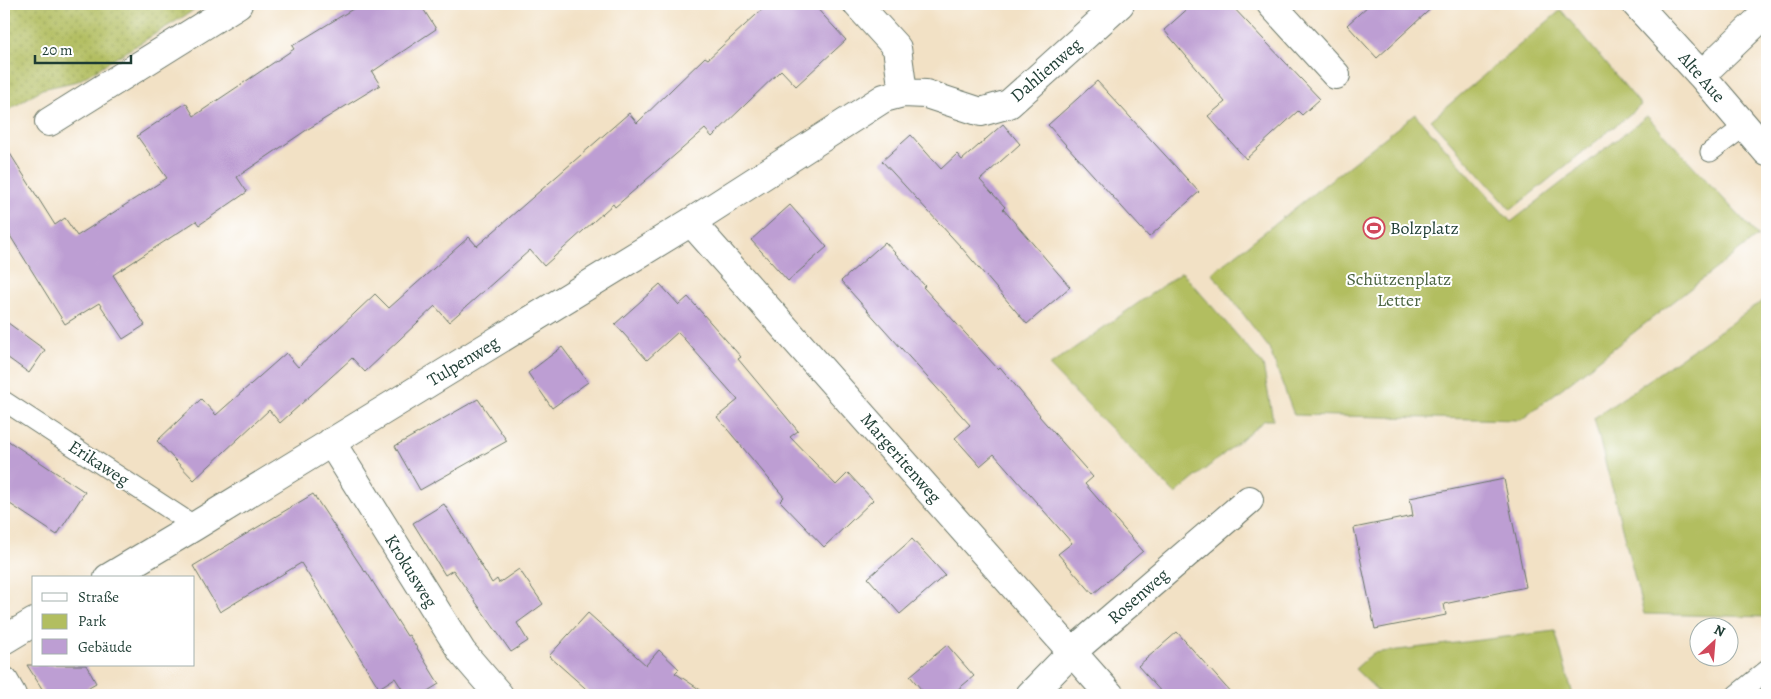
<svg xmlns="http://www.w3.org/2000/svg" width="1771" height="699" viewBox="0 0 1771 699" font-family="Alegreya,serif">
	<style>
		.green { fill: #b2be60; stroke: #687e4a }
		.garden { fill: url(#garden-dots); stroke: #687e4a }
		.building { fill: #bd9ed3 }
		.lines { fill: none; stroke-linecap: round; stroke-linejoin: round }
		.lane-casing { stroke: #697667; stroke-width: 21 }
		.street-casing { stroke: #697667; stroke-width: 30 }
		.lane { stroke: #fff; stroke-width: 19 }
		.street { stroke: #fff; stroke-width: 28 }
		.labels { text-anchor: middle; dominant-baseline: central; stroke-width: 4; stroke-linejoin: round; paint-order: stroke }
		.street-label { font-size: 18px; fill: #1f3d34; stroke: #fff }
		.poi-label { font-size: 18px; fill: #1f3d34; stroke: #fff; text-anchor: start }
		.park-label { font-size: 18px; fill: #4b6441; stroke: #fff }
	</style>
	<defs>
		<pattern id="garden-dots" width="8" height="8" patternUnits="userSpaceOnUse" patternTransform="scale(1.25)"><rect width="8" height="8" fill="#b2be60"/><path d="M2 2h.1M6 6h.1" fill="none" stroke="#909c50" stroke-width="1.8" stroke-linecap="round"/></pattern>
	</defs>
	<rect width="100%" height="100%" fill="#fff"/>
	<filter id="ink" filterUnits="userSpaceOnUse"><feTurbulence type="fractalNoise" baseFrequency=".02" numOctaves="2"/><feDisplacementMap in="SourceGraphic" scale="10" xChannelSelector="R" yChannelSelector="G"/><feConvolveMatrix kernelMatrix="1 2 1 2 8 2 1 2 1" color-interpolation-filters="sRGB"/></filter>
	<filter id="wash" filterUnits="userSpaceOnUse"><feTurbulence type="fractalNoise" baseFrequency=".0096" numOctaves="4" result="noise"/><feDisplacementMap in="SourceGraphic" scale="20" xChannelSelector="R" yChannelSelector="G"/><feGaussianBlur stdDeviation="1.12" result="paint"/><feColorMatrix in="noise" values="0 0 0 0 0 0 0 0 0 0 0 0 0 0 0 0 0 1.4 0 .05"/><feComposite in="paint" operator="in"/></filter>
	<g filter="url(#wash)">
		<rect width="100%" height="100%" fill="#f2e1c5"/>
		<path class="green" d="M1561 10 1641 105 1511 210 1431 120Z
			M1415 114 1511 222 1647 116 1758 236 1521 420 1294 415 1269 348 1212 273Z
			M1182 272 1263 365 1273 420H1265L1175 494 1049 366Z
			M1767 298V617L1644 614 1594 418Z
			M1555 631 1573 695H1382L1355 669 1373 653Z"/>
		<path class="garden" d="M4 4H204L78 81 42 89 4 113Z"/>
		<g id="blocks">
			<path class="building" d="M361 4H420L436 29 372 72 380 85 308 129 237 177 247 192 199 225 196 221 113 275 145 325 123 339 99 303 65 324 4 226V144L55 225 65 218 77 236 167 178 137 136 186 103 194 116 294 49 292 46Z
				M768 4H813L846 40 796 86 781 70 712 137 705 129 615 207 613 204 544 266 530 250 449 322 435 306 365 372 352 358 280 423 269 410 194 480 157 441 201 399 216 415 286 353 298 367 375 294 389 308 469 237 477 246 629 113 637 123 705 57 708 59Z
				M1193 4H1230L1320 99 1302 115 1298 111 1246 159 1208 116 1225 102 1164 30Z
				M1370 4H1436L1377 58 1347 25Z
				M1097 81 1199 192 1149 237 1048 125Z
				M1003 124 1020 144 980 180 1005 207 1003 209 1070 287 1027 324 961 247 882 161 911 135 941 169 957 154 962 160Z
				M790 205 827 247 788 281 751 240Z
				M885 242 925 286 923 287 998 369 1000 367 1040 415 1039 416 1093 477 1085 484 1143 551 1093 594 1058 554 1072 543 994 454 980 466 955 438 970 425 841 281Z
				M660 284 679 305 688 297 741 357 738 359 798 431 790 437 836 485 848 473 873 500 824 547 780 501 784 497 717 417 738 400 678 332 647 360 615 324Z
				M4 320 45 350 29 373 4 355Z
				M562 347 588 382 552 408 528 373Z
				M478 399 507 441 420 490 395 446Z
				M4 438 85 492 57 535 4 500Z
				M1504 479 1526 587 1444 604 1446 615 1375 629 1354 528 1413 516 1410 498Z
				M313 494 365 572 366 571 407 636 409 635 439 684 421 695H406L395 678 379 688 301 563 220 612 193 566Z
				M444 504 492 583 497 579 499 583 519 569 543 604 517 623 528 641 511 652 453 570 445 575 413 523Z
				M912 539 945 575 900 614 868 578Z
				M588 613 646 665 659 650 679 669 675 673 708 695H593L549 656Z
				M1177 632 1233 695H1164L1138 666Z
				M947 645 974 676 951 695H926L910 676Z
				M27 665H86L96 683 75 695H46Z"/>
		</g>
	</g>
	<g filter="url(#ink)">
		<use href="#blocks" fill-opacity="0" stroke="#697667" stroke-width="1"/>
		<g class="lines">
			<g class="lane-casing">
				<path id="lane" d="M1710 152 1745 126
					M4 401 195 526
					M1736 695 1767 670"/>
			</g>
			<g class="street-casing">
				<path id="street" d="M857 4 897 48 903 93
					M1271 4 1336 75
					M1636 4 1701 75 1767 152
					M1701 75 1767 12
					M49 122 238 4
					M691 222 1110 695
					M331 442 462 652 499 695
					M108 578 195 526 691 222 884 98 903 93 926 94 981 112 1009 104 1120 4
					M4 640 34 622
					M4 681 12 695
					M1030 695 1072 652 1249 500"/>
			</g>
			<use href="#lane" class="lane"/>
			<use href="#street" class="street"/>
		</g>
	</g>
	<defs>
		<g id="stadium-ring" transform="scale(1.125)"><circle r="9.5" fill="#fff" stroke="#d1495b" stroke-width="1.5"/><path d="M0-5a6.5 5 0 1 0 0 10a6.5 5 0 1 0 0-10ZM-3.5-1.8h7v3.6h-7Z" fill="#d1495b"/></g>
	</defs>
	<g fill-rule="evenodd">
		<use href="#stadium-ring" x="1374" y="228"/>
	</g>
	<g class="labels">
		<g class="street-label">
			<text transform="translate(1046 70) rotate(-41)">Dahlienweg</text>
			<text transform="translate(1702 77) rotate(49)">Alte Aue</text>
			<text transform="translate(463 361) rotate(-31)">Tulpenweg</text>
			<text transform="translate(901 458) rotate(49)">Margeritenweg</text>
			<text transform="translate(99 463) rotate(33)">Erikaweg</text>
			<text transform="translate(411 571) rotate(58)">Krokusweg</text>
			<text transform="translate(1138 596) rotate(-41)">Rosenweg</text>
		</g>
		<g class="poi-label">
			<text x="1390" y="228">Bolzplatz</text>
		</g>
		<g class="park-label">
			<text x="1399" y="279">Schützenplatz<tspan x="1399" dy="21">Letter</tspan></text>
		</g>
	</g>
	<rect width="1771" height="699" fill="none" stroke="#fff" stroke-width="20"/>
	<rect x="32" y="576" width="162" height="90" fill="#ffffff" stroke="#a5b1ae"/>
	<rect x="42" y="593" width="25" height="8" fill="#ffffff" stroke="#a5b1ae"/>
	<text x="78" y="602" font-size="15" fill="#1f3d34">Straße</text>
	<rect x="42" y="614" width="25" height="15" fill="#b2be60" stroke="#a5b1ae"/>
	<text x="78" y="626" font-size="15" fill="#1f3d34">Park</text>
	<rect x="42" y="639" width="25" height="15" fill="#bd9ed3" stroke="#a5b1ae"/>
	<text x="78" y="652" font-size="15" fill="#1f3d34">Gebäude</text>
	<g transform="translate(1714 642) rotate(26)"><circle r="24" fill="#ffffff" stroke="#a5b1ae"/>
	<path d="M0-4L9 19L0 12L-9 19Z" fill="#d1495b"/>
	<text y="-8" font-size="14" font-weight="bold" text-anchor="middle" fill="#1f3d34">N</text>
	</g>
	<path d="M35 55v8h96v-8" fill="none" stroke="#1f3d34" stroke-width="2.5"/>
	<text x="42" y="55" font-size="15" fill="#1f3d34" stroke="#ffffff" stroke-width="4" paint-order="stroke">20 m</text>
</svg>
